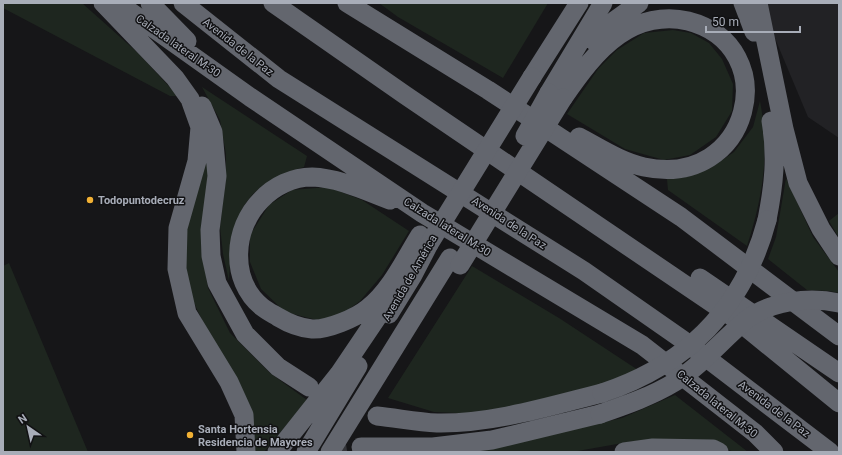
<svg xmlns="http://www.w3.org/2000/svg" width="842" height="455" viewBox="0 0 842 455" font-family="Roboto,sans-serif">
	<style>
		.built { fill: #222225 }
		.green { fill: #1e261f }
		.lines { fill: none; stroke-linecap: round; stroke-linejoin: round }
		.highway-tunnel { stroke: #333438; stroke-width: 19; stroke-dasharray: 19 10; stroke-linecap: butt }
		.highway { stroke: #63666e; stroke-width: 19 }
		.highway-bridge { stroke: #63666e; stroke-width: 19 }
		.poi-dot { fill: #f2b134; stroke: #111113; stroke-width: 1.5 }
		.labels { text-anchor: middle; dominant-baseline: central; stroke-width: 3; stroke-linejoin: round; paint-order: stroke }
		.street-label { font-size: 11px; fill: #a8adb8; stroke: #111113 }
		.poi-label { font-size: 11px; font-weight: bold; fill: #a8adb8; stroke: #111113; text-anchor: start }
	</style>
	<rect width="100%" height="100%" fill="#161618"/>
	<path class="built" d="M766 3H839V138L808 117 769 24Z"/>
	<path class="green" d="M3 3H82L138 53 178 96H170L3 8Z
		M379 3H548L503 78 398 17Z
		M673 30 691 33 709 43 722 59 733 84 732 111 716 137 690 155 664 160 625 149 567 114 598 69 617 50 644 33Z
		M202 87 307 156 304 167C239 185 232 219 229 281L223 254 220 227 226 179V154L220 120Z
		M760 101C770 153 763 196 747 246L668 190 667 179 685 177 709 169 734 152 753 127Z
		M207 144 209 175 201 243 208 288 230 333 270 373 307 400 264 452H253C263 398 199 335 187 281 178 238 198 186 207 144Z
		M786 178 813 237 839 272V293L829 291 807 290 768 259 776 237Z
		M328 187 362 200 409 231 382 275 360 301 340 316 317 320 285 312 261 289 250 262V235L269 205 292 190Z
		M839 213V238L829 221Z
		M9 263 88 452H3V266Z
		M472 266 559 318 638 370 616 380 534 404 479 414 434 412 388 398Z
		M675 395 748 452H734L709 442 634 441 572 452H473L622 418Z"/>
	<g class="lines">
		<path class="highway-tunnel" d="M328 452 361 447"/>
		<path class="highway" d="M103 3 175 78 190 99 200 127 197 161 178 228 177 269 187 313 229 382 244 415 246 452
			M118 3 250 97 422 213 642 345 755 433 774 452
			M150 3 187 41
			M183 3 279 79 584 271 683 340 830 452
			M273 3 405 95 737 320 839 403
			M347 3 488 90 681 217 839 336
			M743 3 754 32
			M758 3 784 129 798 183 821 229 839 256
			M595 42 614 21 639 3
			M532 77 579 3
			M549 93 603 3
			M563 98C579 75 596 51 619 35 639 21 664 15 688 21 785 46 751 190 644 167 621 162 600 148 579 137
			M202 106 213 132 217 176 210 230 211 256 217 283 245 334 278 367 309 387
			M390 200C366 191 339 178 312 177 293 177 274 186 261 200 233 228 229 280 262 307 267 311 273 314 278 317 288 323 300 328 312 329 327 330 356 318 368 308 391 290 405 259 420 235
			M767 220C774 184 777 157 771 121
			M700 278 839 373
			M389 314 413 275 429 244
			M377 416C397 418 417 422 437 423 492 424 550 406 602 393
			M361 447H433L492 440 600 414
			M277 452 339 374 391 297
			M306 452 358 366
			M330 452 450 258
			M624 452 653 448 713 449 719 452"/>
		<path class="highway-bridge" d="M525 136 549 93
			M429 244 532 77
			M460 265 563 98
			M602 393C687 365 744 307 767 220
			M600 414C626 405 652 396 675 382 702 365 722 340 746 320 771 301 809 296 839 303"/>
	</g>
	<g class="poi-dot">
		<circle cx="90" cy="200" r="4"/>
		<circle cx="190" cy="435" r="4"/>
	</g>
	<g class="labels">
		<g class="street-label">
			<text transform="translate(178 46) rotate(35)">Calzada lateral M-30</text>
			<text transform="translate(238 47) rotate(38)">Avenida de la Paz</text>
			<text transform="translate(509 223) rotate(33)">Avenida de la Paz</text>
			<text transform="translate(447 227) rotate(32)">Calzada lateral M-30</text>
			<text transform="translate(410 278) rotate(-60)">Avenida de América</text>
			<text transform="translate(717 404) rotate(39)">Calzada lateral M-30</text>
			<text transform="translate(774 409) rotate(37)">Avenida de la Paz</text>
		</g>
		<g class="poi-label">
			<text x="98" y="200">Todopuntodecruz</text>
			<text x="198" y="429">Santa Hortensia<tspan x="198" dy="13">Residencia de Mayores</tspan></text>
		</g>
	</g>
	<rect width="842" height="455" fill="none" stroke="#a8adb8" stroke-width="8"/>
	<g transform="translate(28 427) rotate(326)" stroke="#111113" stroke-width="3" paint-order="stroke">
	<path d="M0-3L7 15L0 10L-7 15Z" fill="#a8adb8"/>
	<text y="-6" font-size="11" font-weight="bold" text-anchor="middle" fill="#a8adb8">N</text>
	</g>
	<path d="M706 26v6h94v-6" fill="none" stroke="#a8adb8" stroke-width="2"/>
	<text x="712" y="26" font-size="12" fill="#a8adb8" stroke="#111113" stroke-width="3" paint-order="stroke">50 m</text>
</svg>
